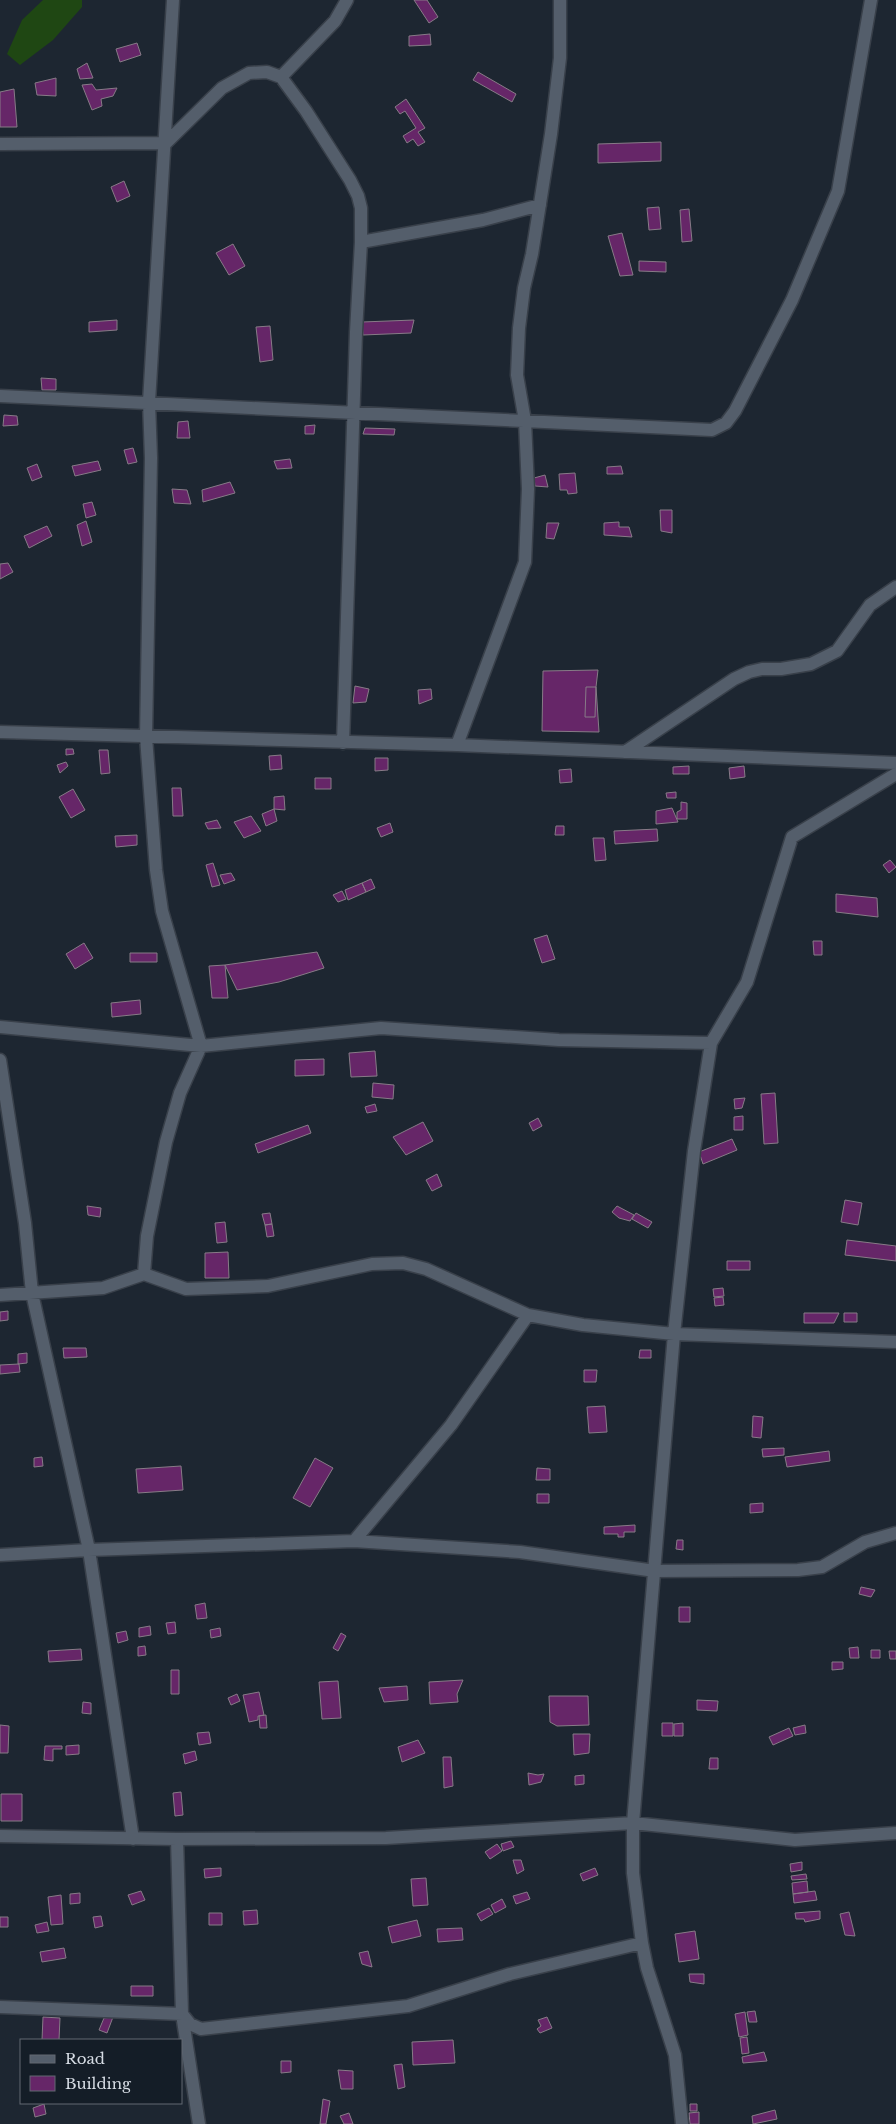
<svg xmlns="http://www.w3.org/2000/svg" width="896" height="2124" viewBox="0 0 896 2124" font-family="'Libre Baskerville',serif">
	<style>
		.green { fill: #1f4713 }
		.building { fill: #662668; stroke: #877b87 }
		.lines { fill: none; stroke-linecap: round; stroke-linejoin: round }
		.street-casing { stroke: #39404a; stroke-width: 15 }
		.street { stroke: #545e6b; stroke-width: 12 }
	</style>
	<rect width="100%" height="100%" fill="#1d2631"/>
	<path class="green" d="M43 0H82V7L53 40 20 65 7 54 22 20Z"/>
	<path class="building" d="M414 0H427L438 17 429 23Z
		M430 34 431 45 409 46V36Z
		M137 43 141 55 120 62 116 49Z
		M87 63 93 78 80 79 77 69Z
		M478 72 516 94 512 102 473 80Z
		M56 78V96L37 95 35 83Z
		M92 84 96 90 117 88 113 96 101 99 102 106 92 110 82 85Z
		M14 89 17 127H0V92Z
		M406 99 425 128 418 132 425 142 418 146 413 139 407 143 403 136 416 128 405 111 400 114 395 107Z
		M661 142V161L598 163V144Z
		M124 181 130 196 117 202 111 187Z
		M659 207 661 229 649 230 647 208Z
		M689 209 692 241 682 242 680 210Z
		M622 233 633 275 620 276 608 236Z
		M233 244 245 266 229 275 216 253Z
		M639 261 666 262V272L639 271Z
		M117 320V330L89 332V322Z
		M414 320 411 333 363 335 362 322Z
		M270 326 273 360 260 362 256 327Z
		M41 378 56 379V390H42Z
		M4 415 17 416 18 425 3 426Z
		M188 421 190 438H177L178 422Z
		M315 425 314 434H305V426Z
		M365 428 395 429 394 435 363 434Z
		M133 448 137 462 128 464 124 450Z
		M290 459 292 468 277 469 274 461Z
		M98 461 101 470 75 476 72 466Z
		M37 464 42 477 32 481 27 468Z
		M621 466 623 474H607V467Z
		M575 473 577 493 568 494 567 490H560L559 474Z
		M545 475 548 487 535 486 534 478Z
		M230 482 235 493 203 502 202 490Z
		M172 489 187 490 191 504 174 503Z
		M92 502 96 515 86 518 83 504Z
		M660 510H672V533L661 531Z
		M86 521 92 542 82 546 77 525Z
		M619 522V527H629L632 537 604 535V523Z
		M547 523H559L554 539 546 538Z
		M47 526 52 536 29 548 24 536Z
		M8 563 13 572 0 579V564Z
		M598 670 596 687 599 732 542 731 543 671Z
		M355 686 369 689 366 702 353 703Z
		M586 687H596L595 717H585Z
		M431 689 432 699 419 704 418 690Z
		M66 749H73L74 754 66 755Z
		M99 750H108L110 773 101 774Z
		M281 755 282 769 270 770 269 756Z
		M375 758H388V770L375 771Z
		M66 762 68 766 60 773 57 765Z
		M689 766V774H673V767Z
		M744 766 745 777 730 779 729 768Z
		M571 769 572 782 560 783 559 770Z
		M315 778H331V789H315Z
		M172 788H181L183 816H173Z
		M73 789 85 810 71 818 59 797Z
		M676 792V798H667L666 793Z
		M284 796 285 810 274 809V797Z
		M681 802 687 803V819H677V812L681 810Z
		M672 808 678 822 656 824V811Z
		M274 809 277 821 266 826 262 814Z
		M251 816 261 831 244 838 234 822Z
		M217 820 221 828 208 829 205 823Z
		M390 823 393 832 381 837 377 828Z
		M556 826H564V835H555Z
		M657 829 658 841 615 844 614 831Z
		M137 835V845L116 847 115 836Z
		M593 838H604L606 860 595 861Z
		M890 860 896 867 889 873 883 865Z
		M213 863 220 885 212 887 206 865Z
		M231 873 235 880 224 884 220 875Z
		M371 879 375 888 366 892 362 883Z
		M362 883 366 892 348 900 345 890Z
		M342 891 346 899 338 902 333 895Z
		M836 894 877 898 878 917 836 912Z
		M547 935 555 959 542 963 534 939Z
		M813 941H822V955H814Z
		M84 943 93 958 75 969 66 954Z
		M317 952 324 968 279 982 237 990 225 965Z
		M130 953H157V962H130Z
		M225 965 228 998H212L209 966Z
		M140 1000 141 1014 112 1017 111 1003Z
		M375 1051 377 1076 351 1077 349 1053Z
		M324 1059V1075L295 1076V1060Z
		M373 1083 394 1085 393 1099 372 1097Z
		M775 1093 778 1143 764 1144 761 1094Z
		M745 1098 742 1108 735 1109 734 1099Z
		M375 1104 377 1111 367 1113 365 1107Z
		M743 1116V1130H734V1117Z
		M538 1118 542 1126 533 1131 529 1123Z
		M423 1122 433 1141 406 1155 393 1137Z
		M308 1125 311 1133 258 1153 255 1144Z
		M732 1139 737 1150 703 1164 699 1152Z
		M437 1174 442 1186 432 1191 426 1180Z
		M845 1200 862 1203 858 1225 841 1222Z
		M87 1206 101 1208 100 1217 88 1215Z
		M617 1206 634 1215 630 1221 619 1218 612 1212Z
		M270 1213 272 1224 265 1225 262 1214Z
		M636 1213 652 1222 648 1228 632 1219Z
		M225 1222 227 1242 217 1243 215 1223Z
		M272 1224 274 1236 267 1237 265 1225Z
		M847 1240 896 1246V1261L845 1255Z
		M228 1252 229 1278H205V1253Z
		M727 1261H750V1270H727Z
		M723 1288 724 1296 714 1297 713 1289Z
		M723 1297 724 1305 715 1306 714 1298Z
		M8 1311V1320L0 1321V1312Z
		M804 1313H839L834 1323H804Z
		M844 1313H857V1322H844Z
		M63 1348H86L87 1357 64 1358Z
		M640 1350H651V1358H639Z
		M27 1353V1363L18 1364V1354Z
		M19 1364 20 1372 0 1374V1365Z
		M584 1370H597L596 1382H584Z
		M605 1406 607 1432 589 1433 587 1407Z
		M753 1416 763 1417 761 1438 752 1437Z
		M784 1448V1455L763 1457 762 1449Z
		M829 1451 830 1461 787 1467 785 1457Z
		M42 1457 43 1466 34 1467V1458Z
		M315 1458 333 1468 310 1507 293 1498Z
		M181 1466 183 1490 138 1493 136 1469Z
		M537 1468 550 1469V1480H536Z
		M537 1494H549V1503H537Z
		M763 1503V1512L750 1513V1504Z
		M635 1525V1532H624V1537H618V1534H604V1527Z
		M677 1540H683V1550L676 1549Z
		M861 1587 875 1590 871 1597 859 1594Z
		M205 1603 207 1618 197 1619 195 1605Z
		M679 1607H690V1622H679Z
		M175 1622 176 1633 168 1634 166 1623Z
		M150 1626 151 1635 139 1637V1628Z
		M220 1628 221 1636 211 1638 210 1630Z
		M126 1631 128 1640 118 1643 116 1633Z
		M341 1633 346 1636 338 1651 333 1648Z
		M145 1646 146 1655 138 1656V1647Z
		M858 1647 859 1658H850L849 1648Z
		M81 1649 82 1660 49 1662 48 1651Z
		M871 1650H880V1658H871Z
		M889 1651H896V1659H890Z
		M832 1662H843V1669L832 1670Z
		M171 1670H179V1694H171Z
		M463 1680 457 1694 458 1702 430 1704 429 1682Z
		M338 1681 341 1718 322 1719 319 1682Z
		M407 1686 408 1700 384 1702 379 1688Z
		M259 1692 264 1715 258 1716V1720L249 1722 243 1695Z
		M237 1694 240 1701 231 1705 228 1698Z
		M549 1696H588L589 1725 557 1726 550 1722Z
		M697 1700 718 1701 717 1711 697 1710Z
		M83 1702 91 1703V1714L82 1713Z
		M266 1715 267 1728H260L259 1716Z
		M662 1723H673V1736H662Z
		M683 1723V1736H674V1724Z
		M0 1725 9 1726 8 1753H0Z
		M805 1725 806 1733 795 1735 793 1728Z
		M789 1728 793 1736 773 1745 769 1737Z
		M209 1732 211 1743 199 1745 197 1733Z
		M573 1734H590L589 1753 574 1755Z
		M418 1740 425 1753 402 1762 398 1747Z
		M79 1745V1754L66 1755V1746Z
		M45 1746H62V1749H53V1761L44 1760Z
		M195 1751 197 1760 185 1764 183 1754Z
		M443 1757H451L453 1786 444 1788Z
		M710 1758H718V1769H709Z
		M528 1773 538 1775 544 1774 541 1782 529 1785Z
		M584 1775V1784L575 1785V1776Z
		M181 1792 183 1815 175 1816 173 1793Z
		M1 1794H22V1821H1Z
		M511 1841 514 1847 503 1851 501 1844Z
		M497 1844 502 1851 490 1859 485 1852Z
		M513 1860H521L524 1870 517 1874Z
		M802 1862V1870L791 1872 790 1864Z
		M221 1868V1876L205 1878 204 1869Z
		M595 1868 598 1875 583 1881 580 1874Z
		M806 1874 807 1879 792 1880 791 1876Z
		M426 1878 428 1905 413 1906 411 1879Z
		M807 1881 808 1892 793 1894 792 1883Z
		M141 1891 145 1900 132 1905 128 1895Z
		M815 1891 817 1900 794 1903 793 1894Z
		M527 1892 530 1899 516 1904 513 1896Z
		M80 1893V1903L70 1904V1894Z
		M61 1895 63 1924 51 1925 48 1897Z
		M502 1899 506 1907 495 1913 491 1905Z
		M489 1908 493 1914 481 1921 477 1914Z
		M257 1910 258 1924 244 1925 243 1911Z
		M820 1911V1919L805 1922 804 1919H796L795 1913Z
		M849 1912 855 1936 845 1935 840 1914Z
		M209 1913H222V1925H209Z
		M101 1916 103 1926 95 1928 93 1917Z
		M0 1917H8V1927H0Z
		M417 1920 421 1936 392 1943 388 1927Z
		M47 1922 49 1931 37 1933 35 1925Z
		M462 1928 463 1940 438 1942 437 1929Z
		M695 1931 699 1959 679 1962 675 1934Z
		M64 1948 66 1958 42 1962 40 1952Z
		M368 1951 372 1967 362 1964 359 1953Z
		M689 1974H704V1984L690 1982Z
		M131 1986H153V1996H131Z
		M755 2011 757 2022H749L747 2012Z
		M745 2012 748 2035 739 2037 735 2014Z
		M43 2017 60 2018 59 2040H42Z
		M113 2017 107 2033 99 2030 104 2018Z
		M547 2017 552 2028 540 2033 537 2029 541 2026 538 2020Z
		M747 2037 749 2053 742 2054 740 2038Z
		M453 2040 455 2063 413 2065 412 2042Z
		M764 2052 767 2061 743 2063 742 2057Z
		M281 2061H291V2072L281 2073Z
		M402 2064 405 2087 398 2089 394 2065Z
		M338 2070 353 2071V2089H341Z
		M323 2099 330 2101 326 2124H320Z
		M44 2104 46 2114 35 2117 33 2108Z
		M690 2104H697V2111H690Z
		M775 2110 777 2119 753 2124 752 2116Z
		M699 2112V2124H690L689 2113Z
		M349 2113 353 2124H344L340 2116Z"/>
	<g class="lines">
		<g class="street-casing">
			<path id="street" d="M281 77 335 21 347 0
				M0 144 166 143 222 88 249 73 267 72 281 77 306 111 350 180 358 196 361 208V242L356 332 343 743
				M361 242 483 220 540 205
				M0 396 712 430 726 423 735 411 792 300 838 191 871 0
				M0 732 457 745 896 763
				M457 745 525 562 528 489 525 421 517 375 519 328 524 288 532 254 551 134 560 58V0
				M625 752 734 679 749 672 762 669H781L811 664 837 651 870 605 896 587
				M0 1027 201 1046 381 1028 559 1040 711 1043
				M0 1060 25 1223 32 1293 89 1550 133 1839
				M144 1274 147 1236 166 1142 180 1093 201 1046 162 911 156 870 146 737 151 458 149 402 173 0
				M0 1295 103 1288 144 1274 186 1289 268 1286 372 1264 403 1263 426 1269 528 1315 583 1325 674 1334 896 1342
				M354 1541 451 1425 528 1315
				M0 1555 89 1550 354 1541 520 1552 655 1571 798 1570 822 1567 865 1542 896 1533
				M0 1836 177 1839 386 1838 633 1823 795 1840 896 1833
				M177 1839 182 2014 199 2124
				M0 2007 182 2014 190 2024 201 2029 408 2006 510 1974 642 1943
				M682 2124 675 2055 647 1968 642 1943 633 1873V1823L674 1334 694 1151 711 1043 747 982 792 837 896 774"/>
		</g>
		<use href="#street" class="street"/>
	</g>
	<rect x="20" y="2039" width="162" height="65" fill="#141d27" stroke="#626973"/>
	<rect x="30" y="2055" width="25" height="8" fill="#545e6b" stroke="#626973"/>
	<text x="65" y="2064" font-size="15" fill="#d6dce4">Road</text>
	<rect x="30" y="2076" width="25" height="15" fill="#662668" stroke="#626973"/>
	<text x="65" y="2089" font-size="15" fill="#d6dce4">Building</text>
</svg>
